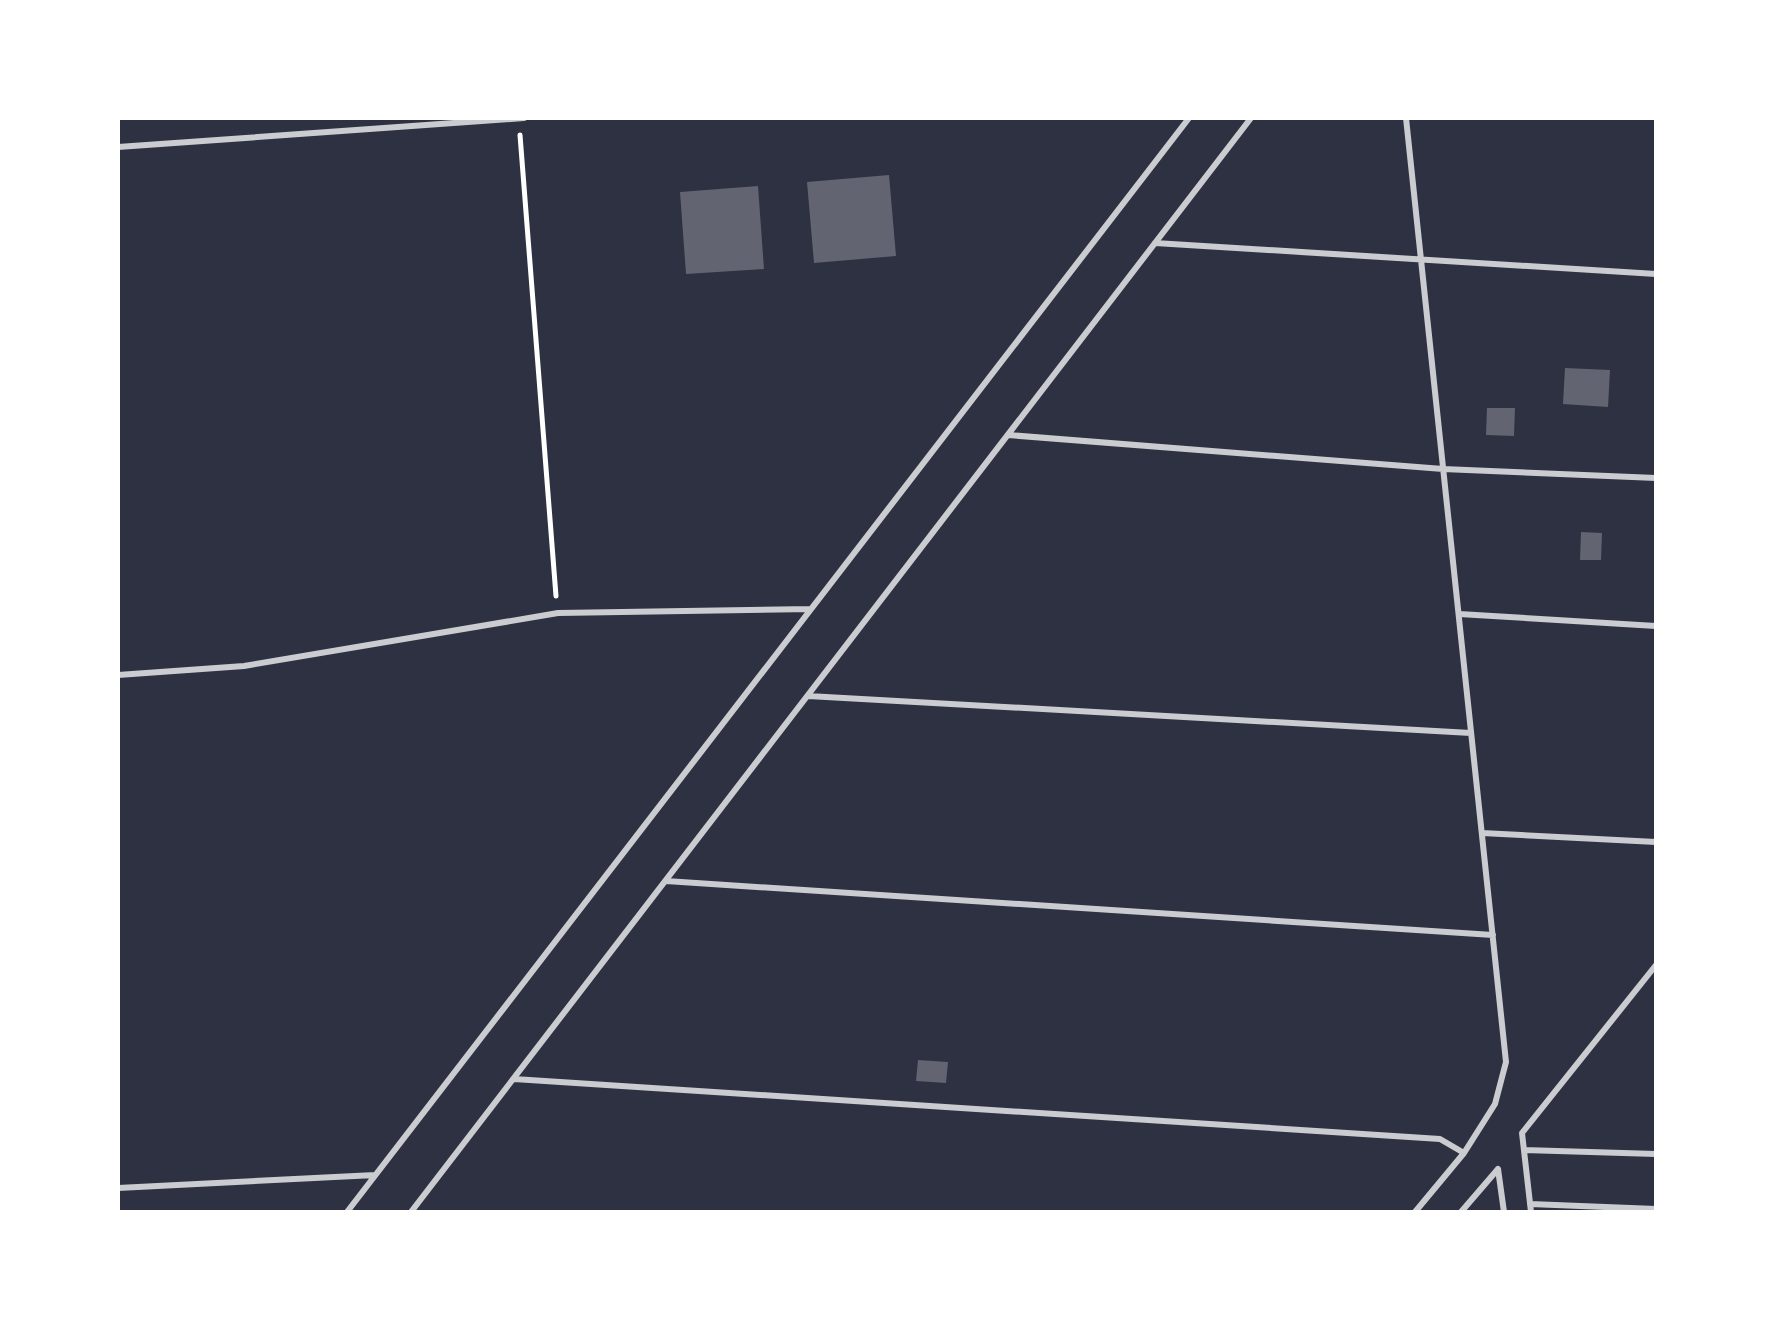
<svg xmlns="http://www.w3.org/2000/svg" width="1774" height="1330" viewBox="0 0 1774 1330" font-family="Overpass,sans-serif">
	<style>
		.building { fill: #626471 }
		.lines { fill: none; stroke-linecap: round; stroke-linejoin: round }
		.path { stroke: #fff; stroke-width: 5 }
		.service { stroke: #caccd0; stroke-width: 6 }
	</style>
	<rect width="100%" height="100%" fill="#2d3142"/>
	<path class="building" d="M889 175 896 256 814 263 807 182Z
		M758 186 764 269 686 274 680 192Z
		M1565 368 1610 370 1608 407 1563 404Z
		M1487 408H1515L1514 436 1486 435Z
		M1581 532 1602 533 1601 560H1580Z
		M918 1060 948 1062 946 1083 916 1081Z"/>
	<g class="lines">
		<path class="path" d="M520 135 556 596"/>
		<path class="service" d="M1406 118 1506 1062 1495 1104 1464 1153 1415 1212
			M118 147 524 118
			M1155 243 1656 274
			M1008 435 1443 469 1656 478
			M1459 614 1656 626
			M118 675 244 666 558 613 811 609
			M808 696 1471 733
			M1482 833 1656 842
			M666 881 1493 935
			M514 1079 1440 1139 1464 1153
			M1524 1150 1656 1154
			M1498 1169 1504 1212
			M118 1188 375 1175
			M1530 1204 1656 1209
			M347 1212 1189 118
			M411 1212 1251 118
			M1461 1212 1498 1169
			M1531 1212 1522 1133 1656 965"/>
	</g>
	<rect width="1774" height="1330" fill="none" stroke="#ffffff" stroke-width="240"/>
</svg>
